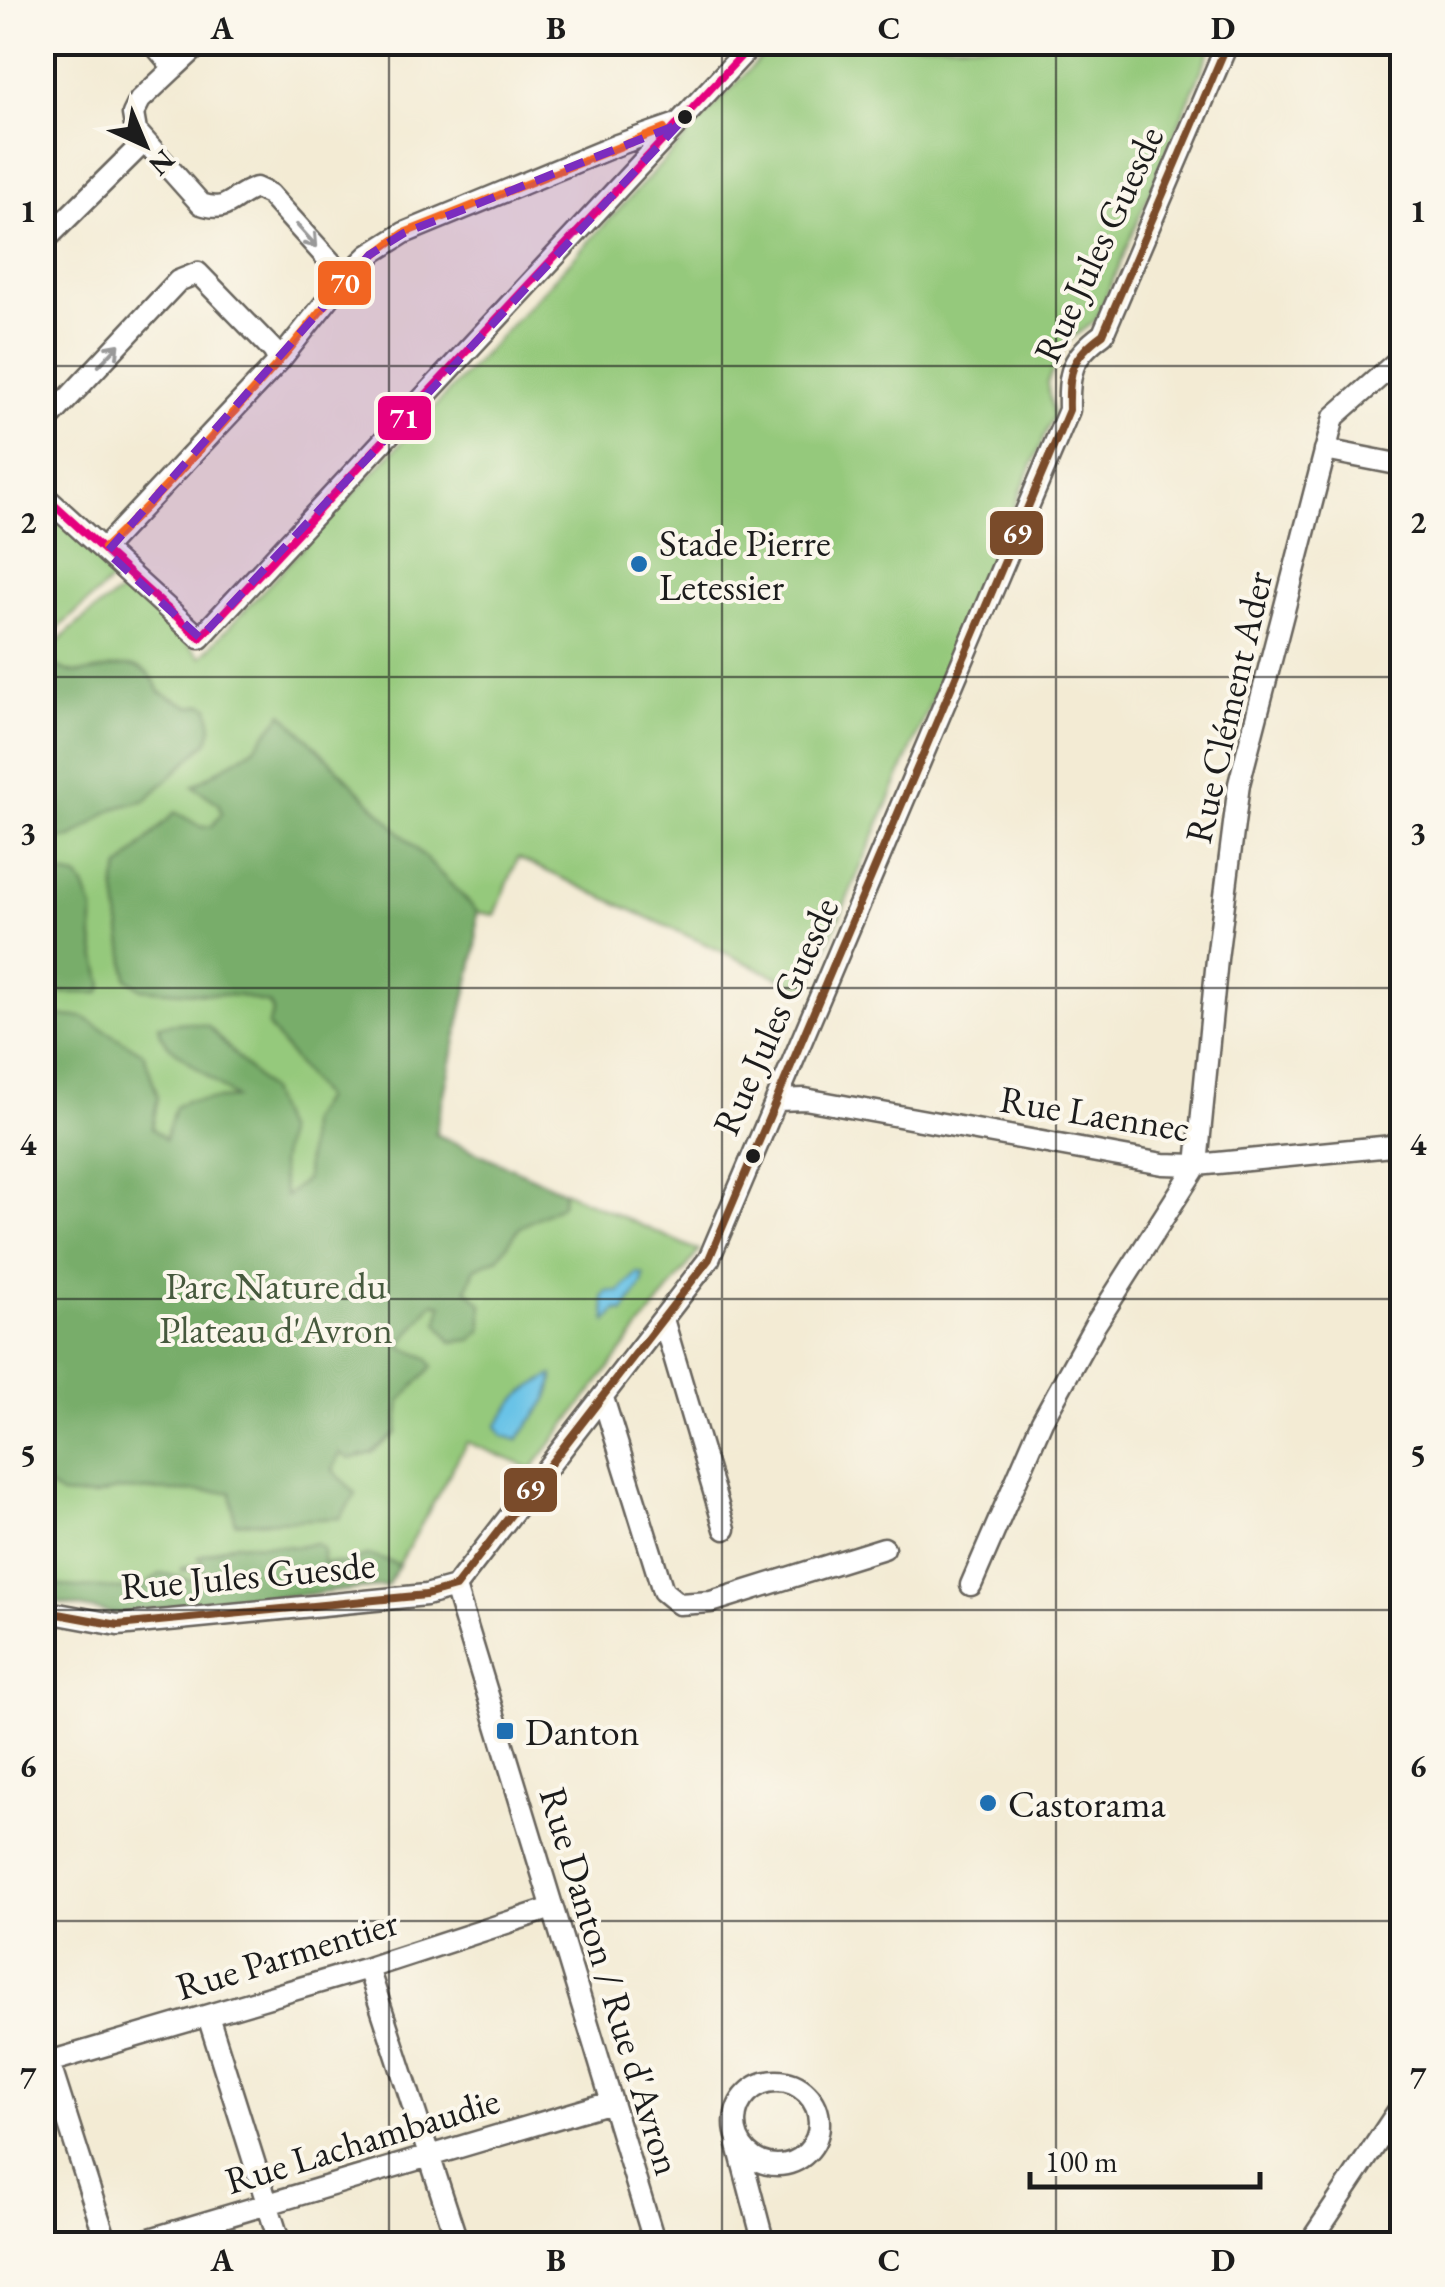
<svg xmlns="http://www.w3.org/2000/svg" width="1445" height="2287" viewBox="0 0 1445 2287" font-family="'EB Garamond',serif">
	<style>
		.green { fill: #95c97b; stroke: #58724c; stroke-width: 2.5 }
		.forest { fill: #78ad6b; stroke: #4a6444; stroke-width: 2.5 }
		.water { fill: #69c3e7; stroke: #427082; stroke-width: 2.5 }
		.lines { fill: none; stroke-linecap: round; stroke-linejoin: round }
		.minor-casing { stroke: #67645c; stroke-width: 25 }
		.minor { stroke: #fff; stroke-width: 20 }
		.bus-1-casing { stroke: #fbf7ec; stroke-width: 15 }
		.bus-2-casing { stroke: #fbf7ec; stroke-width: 15 }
		.bus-3-casing { stroke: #fbf7ec; stroke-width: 15 }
		.bus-1 { stroke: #7a4b2a; stroke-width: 8 }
		.bus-2 { stroke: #e5007d; stroke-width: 8 }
		.bus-3 { stroke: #f26522; stroke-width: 8 }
		.oneway { stroke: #999 }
		.marked { fill: #7b2cbf; fill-opacity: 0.2; stroke: #7b2cbf; stroke-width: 8; stroke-dasharray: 20 12; stroke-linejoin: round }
		.grid { fill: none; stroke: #1c1c1c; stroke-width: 2.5; stroke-opacity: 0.55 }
		.bus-dot { fill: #1c1c1c; stroke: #fbf7ec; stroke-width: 4 }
		.poi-dot { fill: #1f6fb2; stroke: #fbf7ec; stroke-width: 4 }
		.labels { text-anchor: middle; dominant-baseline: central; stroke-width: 8; stroke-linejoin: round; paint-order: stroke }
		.street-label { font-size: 38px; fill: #1c1c1c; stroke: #fbf7ec }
		.poi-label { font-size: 38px; fill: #1c1c1c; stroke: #fbf7ec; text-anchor: start }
		.park-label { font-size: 38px; fill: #46593d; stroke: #fbf7ec }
		.line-badge { stroke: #fbf7ec; stroke-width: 4 }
		.badge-label { font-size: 28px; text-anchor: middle; font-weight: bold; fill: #fff }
		.neatline { fill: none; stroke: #1c1c1c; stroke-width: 4 }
		.grid-label { font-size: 32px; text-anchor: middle; font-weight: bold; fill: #1c1c1c }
	</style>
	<rect width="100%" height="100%" fill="#fbf7ec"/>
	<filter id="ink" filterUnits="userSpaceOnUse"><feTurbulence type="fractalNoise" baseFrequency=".01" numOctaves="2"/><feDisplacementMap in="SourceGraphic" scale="20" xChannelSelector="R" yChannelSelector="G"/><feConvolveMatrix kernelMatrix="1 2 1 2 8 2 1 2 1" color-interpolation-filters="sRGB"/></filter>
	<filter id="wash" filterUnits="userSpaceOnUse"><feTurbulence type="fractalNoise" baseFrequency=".0048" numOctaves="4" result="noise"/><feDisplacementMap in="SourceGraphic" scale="40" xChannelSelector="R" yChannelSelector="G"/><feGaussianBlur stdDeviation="2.25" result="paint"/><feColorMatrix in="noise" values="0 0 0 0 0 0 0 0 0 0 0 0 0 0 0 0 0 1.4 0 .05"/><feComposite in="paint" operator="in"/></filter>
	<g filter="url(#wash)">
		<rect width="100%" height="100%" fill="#f3ebd4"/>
		<path class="green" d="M774 43H1213L1096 320 1065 343 1047 383 1053 416 808 991 518 858 495 915 477 912 476 949 435 1134 699 1251 532 1469 467 1442 387 1586 115 1614 43 1600 42 660C68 628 97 608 130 586L201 657Z
			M43 503 117 576 56 630 43 647Z"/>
		<path class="forest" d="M43 659C54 664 68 674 80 673 114 671 143 650 160 692L191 707 203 704 209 707 212 728 208 741 146 800 113 809 72 838 43 839Z
			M283 713 477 911 476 949 435 1134 564 1191 562 1205 520 1227 498 1258 475 1268 467 1290 482 1304V1330L471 1340 451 1342 438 1322 442 1305 433 1303 400 1346 428 1358 433 1366 401 1401 397 1433 372 1453 350 1459 340 1453 333 1470 356 1494 340 1518 235 1523 231 1492 116 1490 92 1497 61 1495 42 1483 43 1016 83 1017 144 1054 158 1097 152 1128 165 1139 175 1107 186 1101 235 1098 168 1045 161 1035 159 1025 187 1022 208 1026 269 1091 285 1133 280 1165 285 1197 306 1179 308 1121 323 1098 268 1026 273 1011 269 1004 240 996 141 989 127 978 115 884 120 868 175 812 202 827 212 826 222 813 218 803 193 786 254 748Z
			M48 861 50 872 77 877 84 886 93 909V939L103 986 99 993H43L42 863Z
			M236 1543 298 1547 315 1543 323 1548V1563H346L369 1555 399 1565 387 1586 115 1614 43 1600V1585L139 1590 161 1573 209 1584 214 1581 213 1573 181 1570 183 1567 203 1564 198 1557Z"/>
		<path class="water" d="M637 1273 644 1275 642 1284 624 1312 617 1310 607 1322 603 1297 607 1291 619 1292Z
			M553 1375C554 1401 531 1418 518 1440L503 1436 497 1426C514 1398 523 1390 553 1375Z"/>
	</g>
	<g filter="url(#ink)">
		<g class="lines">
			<g class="minor-casing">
				<path id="minor" d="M152 42 174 68 140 100 133 114 136 131 201 204C230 214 232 195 256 188L269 194 345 278
					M240 42H249
					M174 68 202 42
					M42 243 145 141
					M42 426 178 281 198 273 273 350 279 361
					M1325 450 1402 465
					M42 494 200 638 754 42
					M104 548 279 361 345 278 369 255 404 233 617 145 677 124
					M778 1100 805 1099 1163 1164 1197 1165 1402 1145
					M663 1319 725 1529
					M603 1398 663 1591 679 1604 711 1602 884 1548
					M971 1585 1042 1421 1095 1325 1197 1165 1217 959 1239 784 1334 417 1402 357
					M455 1587 655 2244
					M42 1611 118 1625 426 1595 455 1587 709 1259 1069 410C1068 372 1071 357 1103 334L1228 42
					M368 1968 458 2244
					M208 2016 280 2244
					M49 2062 107 2244
					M42 2064 368 1968 552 1908
					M735 2123a42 42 0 1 1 84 0a42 42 0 1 1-84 0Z
					M738 2145 764 2244
					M133 2244 611 2102
					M1309 2244 1402 2105"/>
			</g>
			<use href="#minor" class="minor"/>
			<g class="bus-1-casing">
				<path id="bus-1" d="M42 1611 118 1625 426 1595 455 1587 709 1259 1069 410C1068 372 1071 357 1103 334L1228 42"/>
			</g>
			<g class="bus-2-casing">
				<path id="bus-2" d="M42 494 200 638 754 42"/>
			</g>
			<g class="bus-3-casing">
				<path id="bus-3" d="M104 548C165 491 221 426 277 364 323 312 344 272 404 233L664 129"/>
			</g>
			<use href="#bus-1" class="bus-1"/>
			<use href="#bus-2" class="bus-2"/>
			<use href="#bus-3" class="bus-3"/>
		</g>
		<defs><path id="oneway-shaft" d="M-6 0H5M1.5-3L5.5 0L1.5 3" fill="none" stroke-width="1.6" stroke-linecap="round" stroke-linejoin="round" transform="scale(2.5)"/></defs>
		<g class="oneway">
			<use href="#oneway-shaft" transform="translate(307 236) rotate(48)"/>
			<use href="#oneway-shaft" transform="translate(109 355) rotate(-47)"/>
		</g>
	</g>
	<path class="marked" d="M679 124 200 638 107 552 369 255 404 233Z"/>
	<path class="grid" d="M389 42V2244M722 42V2244M1056 42V2244M42 366H1402M42 677H1402M42 988H1402M42 1299H1402M42 1610H1402M42 1921H1402"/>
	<g class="bus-dot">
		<circle cx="685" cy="117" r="9"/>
		<circle cx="753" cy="1156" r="9"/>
	</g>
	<g class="poi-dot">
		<circle cx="639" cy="564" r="10"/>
		<rect x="495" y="1721" width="20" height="20" rx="5"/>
		<circle cx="988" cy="1803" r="10"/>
	</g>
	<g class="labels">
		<g class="street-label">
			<text transform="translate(1098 244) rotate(-65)">Rue Jules Guesde</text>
			<text transform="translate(1228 707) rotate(-77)">Rue Clément Ader</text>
			<text transform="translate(775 1016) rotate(-66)">Rue Jules Guesde</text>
			<text transform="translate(1095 1113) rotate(9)">Rue Laennec</text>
			<text transform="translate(248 1575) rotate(-5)">Rue Jules Guesde</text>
			<text transform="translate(287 1954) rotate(-17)">Rue Parmentier</text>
			<text transform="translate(611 1981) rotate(73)">Rue Danton / Rue d'Avron</text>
			<text transform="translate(362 2140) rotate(-17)">Rue Lachambaudie</text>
		</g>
		<g class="poi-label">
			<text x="659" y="542">Stade Pierre<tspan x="659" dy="44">Letessier</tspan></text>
			<text x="525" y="1731">Danton</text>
			<text x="1008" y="1803">Castorama</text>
		</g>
		<g class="park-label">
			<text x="276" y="1285">Parc Nature du<tspan x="276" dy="44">Plateau d'Avron</tspan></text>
		</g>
	</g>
	<g class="line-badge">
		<rect x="316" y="259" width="57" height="48" rx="10" fill="#f26522"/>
		<rect x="376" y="394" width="57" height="48" rx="10" fill="#e5007d"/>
		<rect x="988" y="509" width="57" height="48" rx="10" fill="#7a4b2a"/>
		<rect x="502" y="1466" width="57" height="48" rx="10" fill="#7a4b2a"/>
	</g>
	<g class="badge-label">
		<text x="345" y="293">70</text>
		<text x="404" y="428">71</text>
		<text x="1017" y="543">69</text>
		<text x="530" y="1499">69</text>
	</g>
	<rect width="1445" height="2287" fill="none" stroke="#fbf7ec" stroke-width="110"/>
	<g transform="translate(145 145) rotate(136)" stroke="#fbf7ec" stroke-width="8" paint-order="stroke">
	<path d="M0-8L18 38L0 25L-18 38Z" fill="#1c1c1c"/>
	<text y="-15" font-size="28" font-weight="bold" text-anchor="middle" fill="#1c1c1c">N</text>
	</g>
	<path d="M1030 2172v15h230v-15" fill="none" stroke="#1c1c1c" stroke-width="5"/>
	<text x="1045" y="2172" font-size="30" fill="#1c1c1c" stroke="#fbf7ec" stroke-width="8" paint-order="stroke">100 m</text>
	<rect x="55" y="55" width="1335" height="2177" class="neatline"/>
	<g class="grid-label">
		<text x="222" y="39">A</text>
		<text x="556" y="39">B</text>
		<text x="889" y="39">C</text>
		<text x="1223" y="39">D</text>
		<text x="28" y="222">1</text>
		<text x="1418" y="222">1</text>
		<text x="28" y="533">2</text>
		<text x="1418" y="533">2</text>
		<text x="28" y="844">3</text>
		<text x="1418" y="844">3</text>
		<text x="28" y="1155">4</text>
		<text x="1418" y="1155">4</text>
		<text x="28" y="1466">5</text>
		<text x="1418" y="1466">5</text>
		<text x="28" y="1777">6</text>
		<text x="1418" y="1777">6</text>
		<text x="28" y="2088">7</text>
		<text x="1418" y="2088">7</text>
		<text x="222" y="2271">A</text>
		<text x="556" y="2271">B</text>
		<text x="889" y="2271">C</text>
		<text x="1223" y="2271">D</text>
	</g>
</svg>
